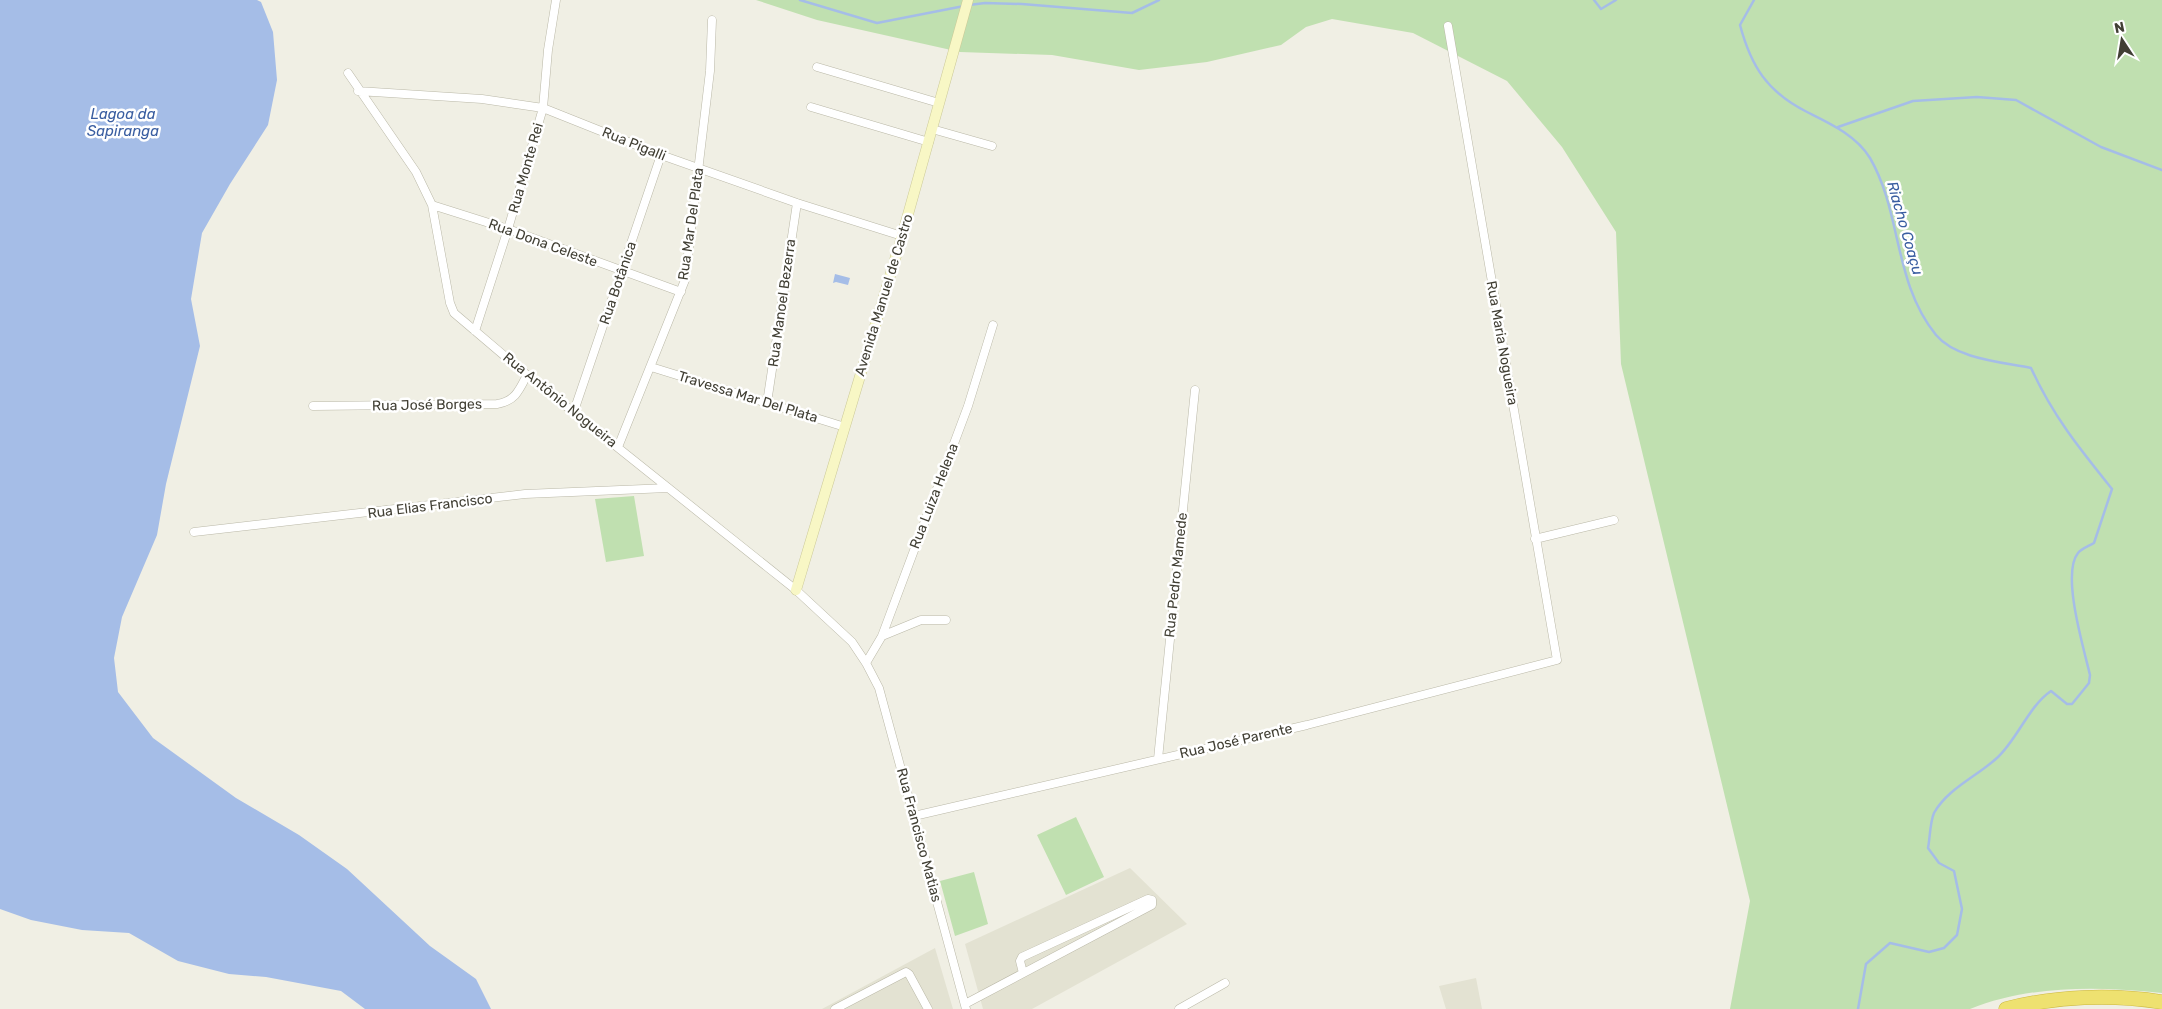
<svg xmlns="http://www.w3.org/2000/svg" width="2162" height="1009" viewBox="0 0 2162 1009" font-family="Rubik,sans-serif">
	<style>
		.residential { fill: #e3e2d2 }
		.green { fill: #c0e0b0 }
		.water { fill: #a5bde7 }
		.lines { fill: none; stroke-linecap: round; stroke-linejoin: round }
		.stream { stroke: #a5bde7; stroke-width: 2.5 }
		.street-casing { stroke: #bab8a7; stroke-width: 9 }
		.secondary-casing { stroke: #cbc997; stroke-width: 11 }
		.highway-casing { stroke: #ccb842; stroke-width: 15 }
		.street { stroke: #fff; stroke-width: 8 }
		.secondary { stroke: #f8f7c5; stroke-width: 10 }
		.highway { stroke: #eee170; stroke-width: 14 }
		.labels { text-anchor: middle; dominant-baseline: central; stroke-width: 5; stroke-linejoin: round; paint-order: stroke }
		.street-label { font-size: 14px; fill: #413f34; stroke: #fff }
		.water-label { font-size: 15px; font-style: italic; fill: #3a5ea1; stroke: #fff }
	</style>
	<rect width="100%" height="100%" fill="#f0efe4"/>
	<path class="residential" d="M1130 868 1187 924 1032 1009H983L965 944Z
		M935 948 953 1009H822Z
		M1476 978 1482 1009H1446L1439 986Z"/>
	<path class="green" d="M756 0H2162V993C2098 986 2030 985 1970 1009H1730L1750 901 1621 364 1616 232 1562 147 1507 81 1413 33 1332 19 1306 27 1281 45 1207 62 1139 70 1052 55 960 52 817 20Z
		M634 496 644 556 606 562 595 499Z
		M1076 817 1104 877 1066 895 1037 835Z
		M974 872 988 924 955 936 940 881Z"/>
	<path class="water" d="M0 0H257L261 2 273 32 277 80 268 125 230 184 202 233 191 299 200 346 166 484 157 535 122 617 114 658 118 692 153 738 236 798 299 835 347 869 430 946 476 979 491 1009H365L341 991 266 977 229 974 178 961 129 933 82 930 31 920 0 909Z
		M835 274 850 278 848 285 836 282 833 283Z"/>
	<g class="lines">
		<path class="stream" d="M800 0 877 23 964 6
			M1594 0 1601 9 1616 0
			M1754 0 1740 25C1751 66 1767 92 1807 112 1829 123 1856 135 1870 158 1902 213 1893 282 1936 335 1956 359 2002 362 2031 368 2053 416 2079 448 2112 489L2094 543C2089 546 2081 549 2078 553 2061 574 2084 649 2090 675L2089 683 2072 704H2067L2051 691C2029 706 2018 738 1998 757 1978 776 1948 788 1934 813 1930 822 1930 838 1928 848L1939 863 1954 871 1962 909 1957 935 1944 948 1929 952 1890 943 1866 964 1858 1009
			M969 5 985 3 1022 4 1132 13 1159 0
			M1838 127 1913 101 1977 97 2016 100 2101 147 2162 170"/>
		<g class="street-casing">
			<path id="street" d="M817 67 939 103
				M348 73 416 172 432 205 450 303 454 313 527 375 796 590 852 642 866 663 879 688 966 1009
				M358 91 482 99 543 108 661 155 797 203 902 236
				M811 107 929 142
				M932 129 992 146
				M432 205 508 229 681 292
				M475 331 508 229 543 108 548 50 556 0
				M651 367 845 427
				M767 403 797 203
				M313 406 497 404C515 401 519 391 527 375
				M574 411 661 155
				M618 447 685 280 710 71 712 20
				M194 532 525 494 668 488
				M1535 539 1614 520
				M882 636 921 620H946
				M866 663 882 636 968 406 993 325
				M1158 759 1195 390
				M914 816 1307 725 1557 660 1448 26
				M965 1004 1152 905V900L1148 899 1022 957 1020 961 1023 973
				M835 1009 906 972 909 974 928 1009
				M1179 1009 1225 983"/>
		</g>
		<g class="secondary-casing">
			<path id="secondary" d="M796 590 902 236 968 0"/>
		</g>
		<g class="highway-casing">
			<path id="highway" d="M2006 1009C2056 996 2112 994 2162 1002"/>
		</g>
		<use href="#street" class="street"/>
		<use href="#secondary" class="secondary"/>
		<use href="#highway" class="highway"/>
	</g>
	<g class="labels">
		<g class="street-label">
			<text transform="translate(634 144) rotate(22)">Rua Pigalli</text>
			<text transform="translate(526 168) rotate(-74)">Rua Monte Rei</text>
			<text transform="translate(691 224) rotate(-82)">Rua Mar Del Plata</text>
			<text transform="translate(543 243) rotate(20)">Rua Dona Celeste</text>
			<text transform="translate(618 283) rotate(-71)">Rua Botânica</text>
			<text transform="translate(884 295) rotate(-73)">Avenida Manuel de Castro</text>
			<text transform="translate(782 303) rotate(-82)">Rua Manoel Bezerra</text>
			<text transform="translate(1502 343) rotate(80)">Rua Maria Nogueira</text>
			<text transform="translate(748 397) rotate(17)">Travessa Mar Del Plata</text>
			<text transform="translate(560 400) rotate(39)">Rua Antônio Nogueira</text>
			<text transform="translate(427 405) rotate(-1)">Rua José Borges</text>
			<text transform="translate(934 496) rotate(-69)">Rua Luiza Helena</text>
			<text transform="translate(430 506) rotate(-7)">Rua Elias Francisco</text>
			<text transform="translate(1176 575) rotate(-84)">Rua Pedro Mamede</text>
			<text transform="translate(1236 741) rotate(-13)">Rua José Parente</text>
			<text transform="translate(919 835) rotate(75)">Rua Francisco Matias</text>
		</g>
		<g class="water-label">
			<text x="123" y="114">Lagoa da<tspan x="123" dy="17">Sapiranga</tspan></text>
			<text transform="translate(1905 228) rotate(74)">Riacho Coaçu</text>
		</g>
	</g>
	<g transform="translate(2122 40) rotate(348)" stroke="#ffffff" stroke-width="4" paint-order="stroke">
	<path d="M0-4L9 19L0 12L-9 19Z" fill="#413f34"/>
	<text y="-8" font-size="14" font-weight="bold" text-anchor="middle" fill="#413f34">N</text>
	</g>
</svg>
